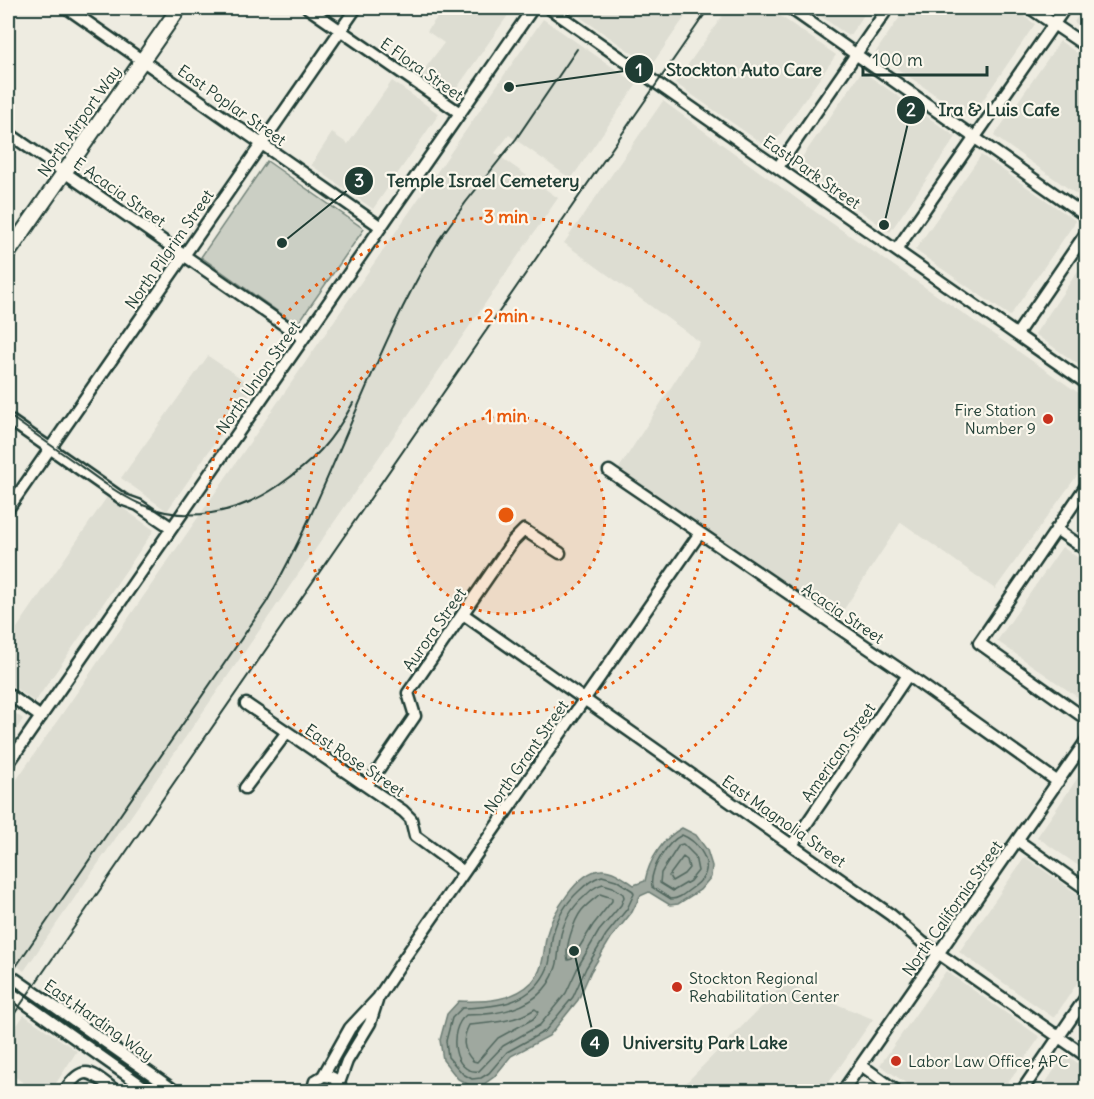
<svg xmlns="http://www.w3.org/2000/svg" width="1094" height="1099" viewBox="0 0 1094 1099" font-family="Delius,sans-serif">
	<style>
		.built { fill: #ddddd2 }
		.green { fill: #cbcfc4; stroke: #75867c; stroke-width: 1.5 }
		.water { fill: #9fa89f; stroke: #6c7d74; stroke-width: 1.5 }
		.lines { fill: none; stroke-linecap: round; stroke-linejoin: round }
		.shore { stroke: #52685f; stroke-width: 1.5 }
		.minor-casing { stroke: #1f3d34; stroke-width: 15 }
		.major-casing { stroke: #1f3d34; stroke-width: 18 }
		.minor { stroke: #fbf7ec; stroke-width: 10 }
		.major { stroke: #fbf7ec; stroke-width: 14 }
		.rail { stroke: #1f3d34; stroke-width: 2 }
		.ring { fill: none; stroke: #e8590c; stroke-width: 3; stroke-dasharray: 3 6 }
		.poi-dot { fill: #c8321e; stroke: #fbf7ec; stroke-width: 2 }
		.labels { text-anchor: middle; dominant-baseline: central; stroke-width: 4.5; stroke-linejoin: round; paint-order: stroke }
		.street-label { font-size: 16px; fill: #1f3d34; stroke: #fbf7ec }
		.poi-label { font-size: 16px; fill: #1f3d34; stroke: #fbf7ec; text-anchor: start }
		.centre { fill: #e8590c; stroke: #fbf7ec; stroke-width: 3 }
		.ring-label { font-size: 18px; text-anchor: middle; font-weight: bold; fill: #e8590c; stroke: #fbf7ec; stroke-width: 4.5; stroke-linejoin: round; paint-order: stroke }
		.leader { fill: none; stroke: #1f3d34; stroke-width: 2 }
		.callout-dot { fill: #1f3d34; stroke: #fbf7ec; stroke-width: 2 }
		.mark-label { font-size: 18px; text-anchor: middle; font-weight: bold; fill: #fff }
		.callout-label { font-size: 18px; text-anchor: middle; font-weight: bold; fill: #1f3d34; stroke: #fbf7ec; stroke-width: 4.5; stroke-linejoin: round; paint-order: stroke }
	</style>
	<rect width="100%" height="100%" fill="#eeece1"/>
	<filter id="ink" filterUnits="userSpaceOnUse"><feTurbulence type="fractalNoise" baseFrequency=".0167" numOctaves="2"/><feDisplacementMap in="SourceGraphic" scale="12" xChannelSelector="R" yChannelSelector="G"/><feConvolveMatrix kernelMatrix="1 2 1 2 8 2 1 2 1" color-interpolation-filters="sRGB"/></filter>
	<g filter="url(#ink)">
		<path class="built" d="M444 8H462L466 10 468 8H513L452 95 421 74 444 43 427 31Z
			M567 8H691L651 66Z
			M728 8H769L836 55 770 149 675 83Z
			M809 8H869L849 36Z
			M906 8H1012L1035 24 970 119 875 53Z
			M1084 8H1086V31L1074 22Z
			M543 19 637 84 571 179 509 135 495 153 558 198 24 971 8 958V792Z
			M1060 41 1086 59V201L994 136Z
			M862 71 956 137 890 232 796 166Z
			M392 81 439 114 373 209 311 165 332 133 348 144Z
			M663 101 804 204 1086 398V463L995 589 901 522 837 620 618 470 700 342 564 243Z
			M981 155 1076 221 1010 316 915 250Z
			M1086 259V370L1035 334Z
			M208 356 254 387 167 511 121 478Z
			M107 497 154 530 35 702 8 683V641Z
			M1062 547 1086 563V703L997 641Z
			M8 708 23 719 8 742Z
			M1086 766V871L1037 837Z
			M1025 857 1086 900V970L1054 1018 959 952Z
			M946 971 1040 1037 1002 1091H917L880 1065Z
			M780 981 873 1019 823 1091H678L778 990Z
			M24 1015 77 1051 51 1091H35L8 1072V1039Z
			M1065 1054 1086 1069V1091H1040Z"/>
		<path class="green" d="M267 161 364 229 297 325 201 257Z"/>
		<path class="water" d="M682 828 696 835 707 850 712 866 711 877 700 890 678 904 670 905 649 892 640 896 632 912 611 938 591 971 578 1000 549 1036 511 1056 494 1077 484 1084 471 1086 458 1079 443 1060 440 1040 447 1014 459 1001C485 1002 513 1001 532 982 545 968 543 950 547 934 552 914 578 871 601 870 613 869 625 879 634 885L645 881C649 860 663 838 682 828Z"/>
		<g class="lines">
			<path class="shore" d="M682 835C695 840 711 858 705 874 702 881 694 887 688 891 683 895 678 899 671 899L652 887C649 870 667 842 682 835Z
				M683 844 695 856 698 871 690 881 673 891 660 883 661 873 679 845Z
				M683 857 687 860 689 868 684 874 672 881 669 876Z
				M602 876 616 880 633 891 634 894 627 909 606 935 586 968 573 997 545 1031 507 1052 489 1073 481 1078 472 1079 463 1074 448 1057 446 1041 452 1018 462 1008C497 1007 533 1004 548 967 552 957 550 945 553 934 557 918 567 902 579 891 586 884 592 879 602 876Z
				M603 884 613 887 623 894 624 897 621 905 599 931 579 965 566 993 540 1025 503 1046 479 1071C453 1075 447 1030 466 1015 502 1015 544 1007 556 967 559 959 558 949 560 940 562 924 572 907 584 897 590 891 595 886 603 884Z
				M600 894 612 898V901L593 925 572 959 568 960C564 949 574 920 582 910 587 904 594 899 600 894Z
				M535 1009 539 1012 533 1019 498 1038 477 1062 473 1061C462 1049 462 1039 469 1025 491 1023 515 1022 535 1009Z"/>
			<g class="minor-casing">
				<path id="minor" d="M67 8 381 227
					M308 8 460 113
					M549 8 1086 383
					M790 8 1086 216
					M1030 8 1086 46
					M8 133 303 338
					M778 167 888 8
					M897 249 1065 8
					M1017 334 1086 233
					M8 419 124 500 138 505 172 528
					M609 471 908 675 1058 782
					M1086 486 979 643 1086 719
					M8 509 356 8
					M1056 529 1086 550
					M463 614 891 915 922 942 1086 1056
					M8 694 41 717
					M246 704 403 811 411 819 415 836 464 872
					M8 764 533 8
					M367 786 415 716 408 693 513 541 524 530 560 553
					M245 788 287 732
					M1017 840 1086 889
					M792 845 908 675
					M8 974 171 1088 173 1092
					M8 991 151 1092
					M861 1065 898 1092
					M323 1076C333 1075 340 1081 341 1092
					M339 1083 347 1061 370 1023 377 1001
					M64 1092C84 1060 93 1074 117 1092
					M312 1092 315 1081 323 1076 350 1028 378 998 403 960 700 533
					M842 1092 1086 741
					M1021 1092 1086 997"/>
			</g>
			<g class="major-casing">
				<path id="major" d="M8 253 179 8"/>
			</g>
			<use href="#minor" class="minor"/>
			<use href="#major" class="major"/>
			<path class="rail" d="M438 241 466 202 516 139 577 49
				M8 415C31 431 55 448 79 465 98 479 118 494 140 504 187 524 237 514 278 486 314 461 332 442 353 403
				M8 978 266 603C334 485 371 351 442 236
				M8 1023 709 8"/>
		</g>
	</g>
	<circle cx="506" cy="515" r="99" fill="#e8590c" fill-opacity=".12"/>
	<g class="ring">
		<circle cx="506" cy="515" r="99"/>
		<circle cx="506" cy="515" r="199"/>
		<circle cx="506" cy="515" r="298"/>
	</g>
	<g class="poi-dot">
		<circle cx="1048" cy="419" r="6"/>
		<circle cx="677" cy="987" r="6"/>
		<circle cx="896" cy="1061" r="6"/>
	</g>
	<g class="labels">
		<g class="street-label">
			<text transform="translate(422 69) rotate(35)">E Flora Street</text>
			<text transform="translate(232 105) rotate(35)">East Poplar Street</text>
			<text transform="translate(79 121) rotate(-55)">North Airport Way</text>
			<text transform="translate(812 172) rotate(35)">East Park Street</text>
			<text transform="translate(120 192) rotate(35)">E Acacia Street</text>
			<text transform="translate(169 249) rotate(-55)">North Pilgrim Street</text>
			<text transform="translate(258 377) rotate(-55)">North Union Street</text>
			<text transform="translate(843 613) rotate(34)">Acacia Street</text>
			<text transform="translate(434 629) rotate(-55)">Aurora Street</text>
			<text transform="translate(838 752) rotate(-55)">American Street</text>
			<text transform="translate(526 756) rotate(-55)">North Grant Street</text>
			<text transform="translate(355 760) rotate(34)">East Rose Street</text>
			<text transform="translate(784 821) rotate(35)">East Magnolia Street</text>
			<text transform="translate(952 908) rotate(-55)">North California Street</text>
			<text transform="translate(99 1020) rotate(35)">East Harding Way</text>
		</g>
		<g class="poi-label">
			<text x="1036" y="410" text-anchor="end">Fire Station<tspan x="1036" dy="18">Number 9</tspan></text>
			<text x="689" y="978">Stockton Regional<tspan x="689" dy="18">Rehabilitation Center</tspan></text>
			<text x="908" y="1061">Labor Law Office, APC</text>
		</g>
	</g>
	<circle cx="506" cy="515" r="9" class="centre"/>
	<g class="ring-label">
		<text x="506" y="223">3 min</text>
		<text x="506" y="322">2 min</text>
		<text x="506" y="422">1 min</text>
	</g>
	<path class="leader" d="M509 87L639 69M884 225L911 110M282 243L359 181M574 951L595 1043"/>
	<g class="callout-dot">
		<circle cx="509" cy="87" r="6"/>
		<circle cx="884" cy="225" r="6"/>
		<circle cx="282" cy="243" r="6"/>
		<circle cx="574" cy="951" r="6"/>
		<circle cx="639" cy="69" r="15"/>
		<circle cx="911" cy="110" r="15"/>
		<circle cx="359" cy="181" r="15"/>
		<circle cx="595" cy="1043" r="15"/>
	</g>
	<g class="mark-label">
		<text x="639" y="76">1</text>
		<text x="911" y="116">2</text>
		<text x="359" y="187">3</text>
		<text x="595" y="1049">4</text>
	</g>
	<g class="callout-label">
		<text x="744" y="76">Stockton Auto Care</text>
		<text x="999" y="116">Ira &amp; Luis Cafe</text>
		<text x="483" y="187">Temple Israel Cemetery</text>
		<text x="705" y="1049">University Park Lake</text>
	</g>
	<rect width="1094" height="1099" fill="none" stroke="#fbf7ec" stroke-width="30"/>
	<rect x="15" y="15" width="1064" height="1069" fill="none" stroke="#1f3d34" stroke-width="2" filter="url(#ink)"/>
	<path d="M863 66v9h124v-9" fill="none" stroke="#1f3d34" stroke-width="3"/>
	<text x="872" y="66" font-size="18" fill="#1f3d34" stroke="#fbf7ec" stroke-width="4.5" paint-order="stroke">100 m</text>
</svg>
